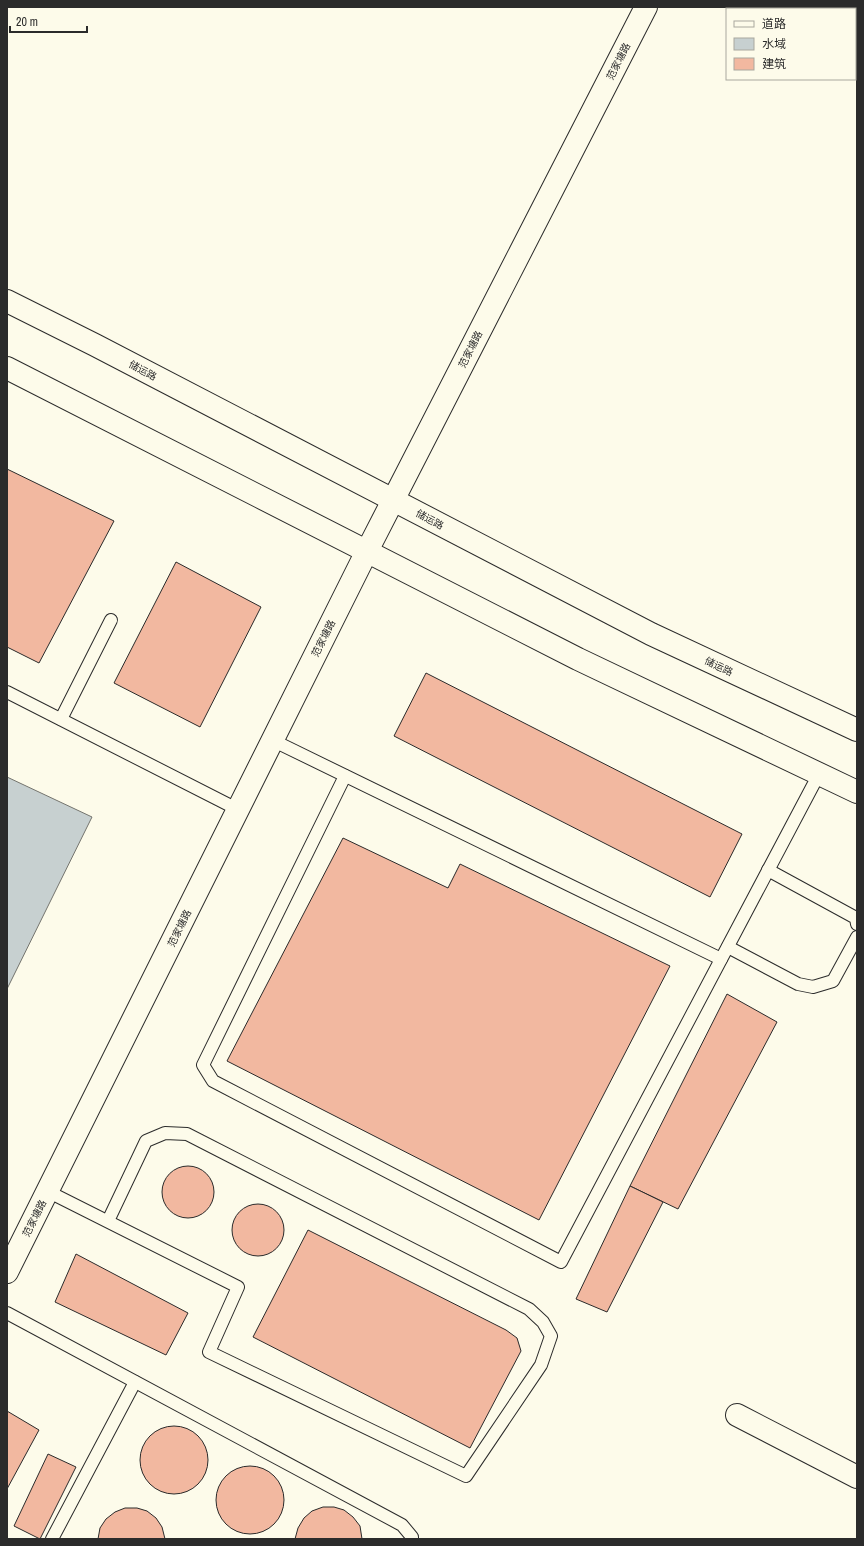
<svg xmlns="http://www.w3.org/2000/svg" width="864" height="1546" font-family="'Archivo Narrow','Noto Sans SC',sans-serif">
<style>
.water{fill:#c7d0d0;stroke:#74746e}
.building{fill:#f2b8a0;stroke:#2b2b2b}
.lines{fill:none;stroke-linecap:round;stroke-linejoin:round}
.service-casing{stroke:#2b2b2b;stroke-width:14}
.minor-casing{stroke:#2b2b2b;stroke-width:24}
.secondary-casing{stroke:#2b2b2b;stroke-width:24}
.service{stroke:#fdfbea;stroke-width:12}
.minor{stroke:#fdfbea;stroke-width:22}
.secondary{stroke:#fdfbea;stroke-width:22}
.labels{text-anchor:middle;stroke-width:3;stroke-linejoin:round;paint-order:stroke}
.street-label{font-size:10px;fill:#2b2b2b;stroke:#fdfbea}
</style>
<rect width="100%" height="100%" fill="#fdfbea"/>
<path class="water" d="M7 777 92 817 7 989Z"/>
<g class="building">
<path d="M7 469 114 521 39 663 7 647Z"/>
<path d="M176 562 261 607 200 727 114 683Z"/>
<path d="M426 673 742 834 710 897 394 736Z"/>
<path d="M343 838 448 888 460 864 670 966 539 1220 227 1061Z"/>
<path d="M727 994 777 1022 678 1209 630 1186Z"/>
<circle cx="188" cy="1192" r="26"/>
<path d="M630 1186 663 1202 607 1312 576 1299Z"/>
<circle cx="258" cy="1230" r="26"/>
<path d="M308 1230 506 1330 517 1338 521 1351 470 1448 253 1337Z"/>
<path d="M76 1254 188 1313 166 1355 55 1302Z"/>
<path d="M7 1411 39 1430 7 1489Z"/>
<circle cx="174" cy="1460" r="34"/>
<path d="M48 1454 76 1467 40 1539 14 1526Z"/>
<circle cx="250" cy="1500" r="34"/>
<path d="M323 1507H334L344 1510 353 1517 360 1526 362 1539H295L298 1528 304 1518 312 1511Z"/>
<path d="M125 1508H137L147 1511 156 1518 162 1527 165 1539H98L100 1528 106 1519 115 1512Z"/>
</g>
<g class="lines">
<defs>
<g id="service">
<path d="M7 692 237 809"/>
<path d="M61 719 111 620"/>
<path d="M272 740 721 959"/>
<path d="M345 776 203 1065 213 1081 561 1262 819 774"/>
<path d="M768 870 856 918 857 924"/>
<path d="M728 947 798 984 813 987 833 981 857 937"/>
<path d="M47 1191 238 1287 209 1352 466 1476 541 1365 551 1336 543 1322 529 1309 187 1134 165 1133 146 1141 108 1221"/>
<path d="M7 1313 402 1525 412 1537V1539"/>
<path d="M52 1539 135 1382"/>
</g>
<g id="minor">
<path d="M802 7 806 9"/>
<path d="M855 36 857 37"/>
<path d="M7 1272 367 551 646 7"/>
<path d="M737 1415 857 1477"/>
</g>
<g id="secondary">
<path d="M7 301 95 345 651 634 857 730"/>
<path d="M7 368 578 659 857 792"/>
</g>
</defs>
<use href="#service" class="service-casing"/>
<use href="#minor" class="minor-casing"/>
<use href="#secondary" class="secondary-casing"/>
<use href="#service" class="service"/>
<use href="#minor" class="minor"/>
<use href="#secondary" class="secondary"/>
</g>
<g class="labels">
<g class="street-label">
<text transform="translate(618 61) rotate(-63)" y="4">范家塘路</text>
<text transform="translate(470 349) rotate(-63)" y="4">范家塘路</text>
<text transform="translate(143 370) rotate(28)" y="4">储运路</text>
<text transform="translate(430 519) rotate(28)" y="4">储运路</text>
<text transform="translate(323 638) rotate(-63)" y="4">范家塘路</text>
<text transform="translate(719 666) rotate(25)" y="4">储运路</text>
<text transform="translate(179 928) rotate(-64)" y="4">范家塘路</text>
<text transform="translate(34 1218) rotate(-63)" y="4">范家塘路</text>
</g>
</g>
<rect width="864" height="1546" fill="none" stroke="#2b2b2b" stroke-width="16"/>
<rect x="726" y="8" width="130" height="72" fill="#fdfbea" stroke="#a9a89e"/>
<rect x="734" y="21" width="20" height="6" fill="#fdfbea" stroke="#a9a89e"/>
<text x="762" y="28" font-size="12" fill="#2b2b2b">道路</text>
<rect x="734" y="38" width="20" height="12" fill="#c7d0d0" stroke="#a9a89e"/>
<text x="762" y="48" font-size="12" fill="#2b2b2b">水域</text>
<rect x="734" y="58" width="20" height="12" fill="#f2b8a0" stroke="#a9a89e"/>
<text x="762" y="68" font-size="12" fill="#2b2b2b">建筑</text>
<path d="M10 26v6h77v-6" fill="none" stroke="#2b2b2b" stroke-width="2"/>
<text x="16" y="26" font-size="12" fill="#2b2b2b" stroke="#fdfbea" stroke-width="3" paint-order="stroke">20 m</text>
</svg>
